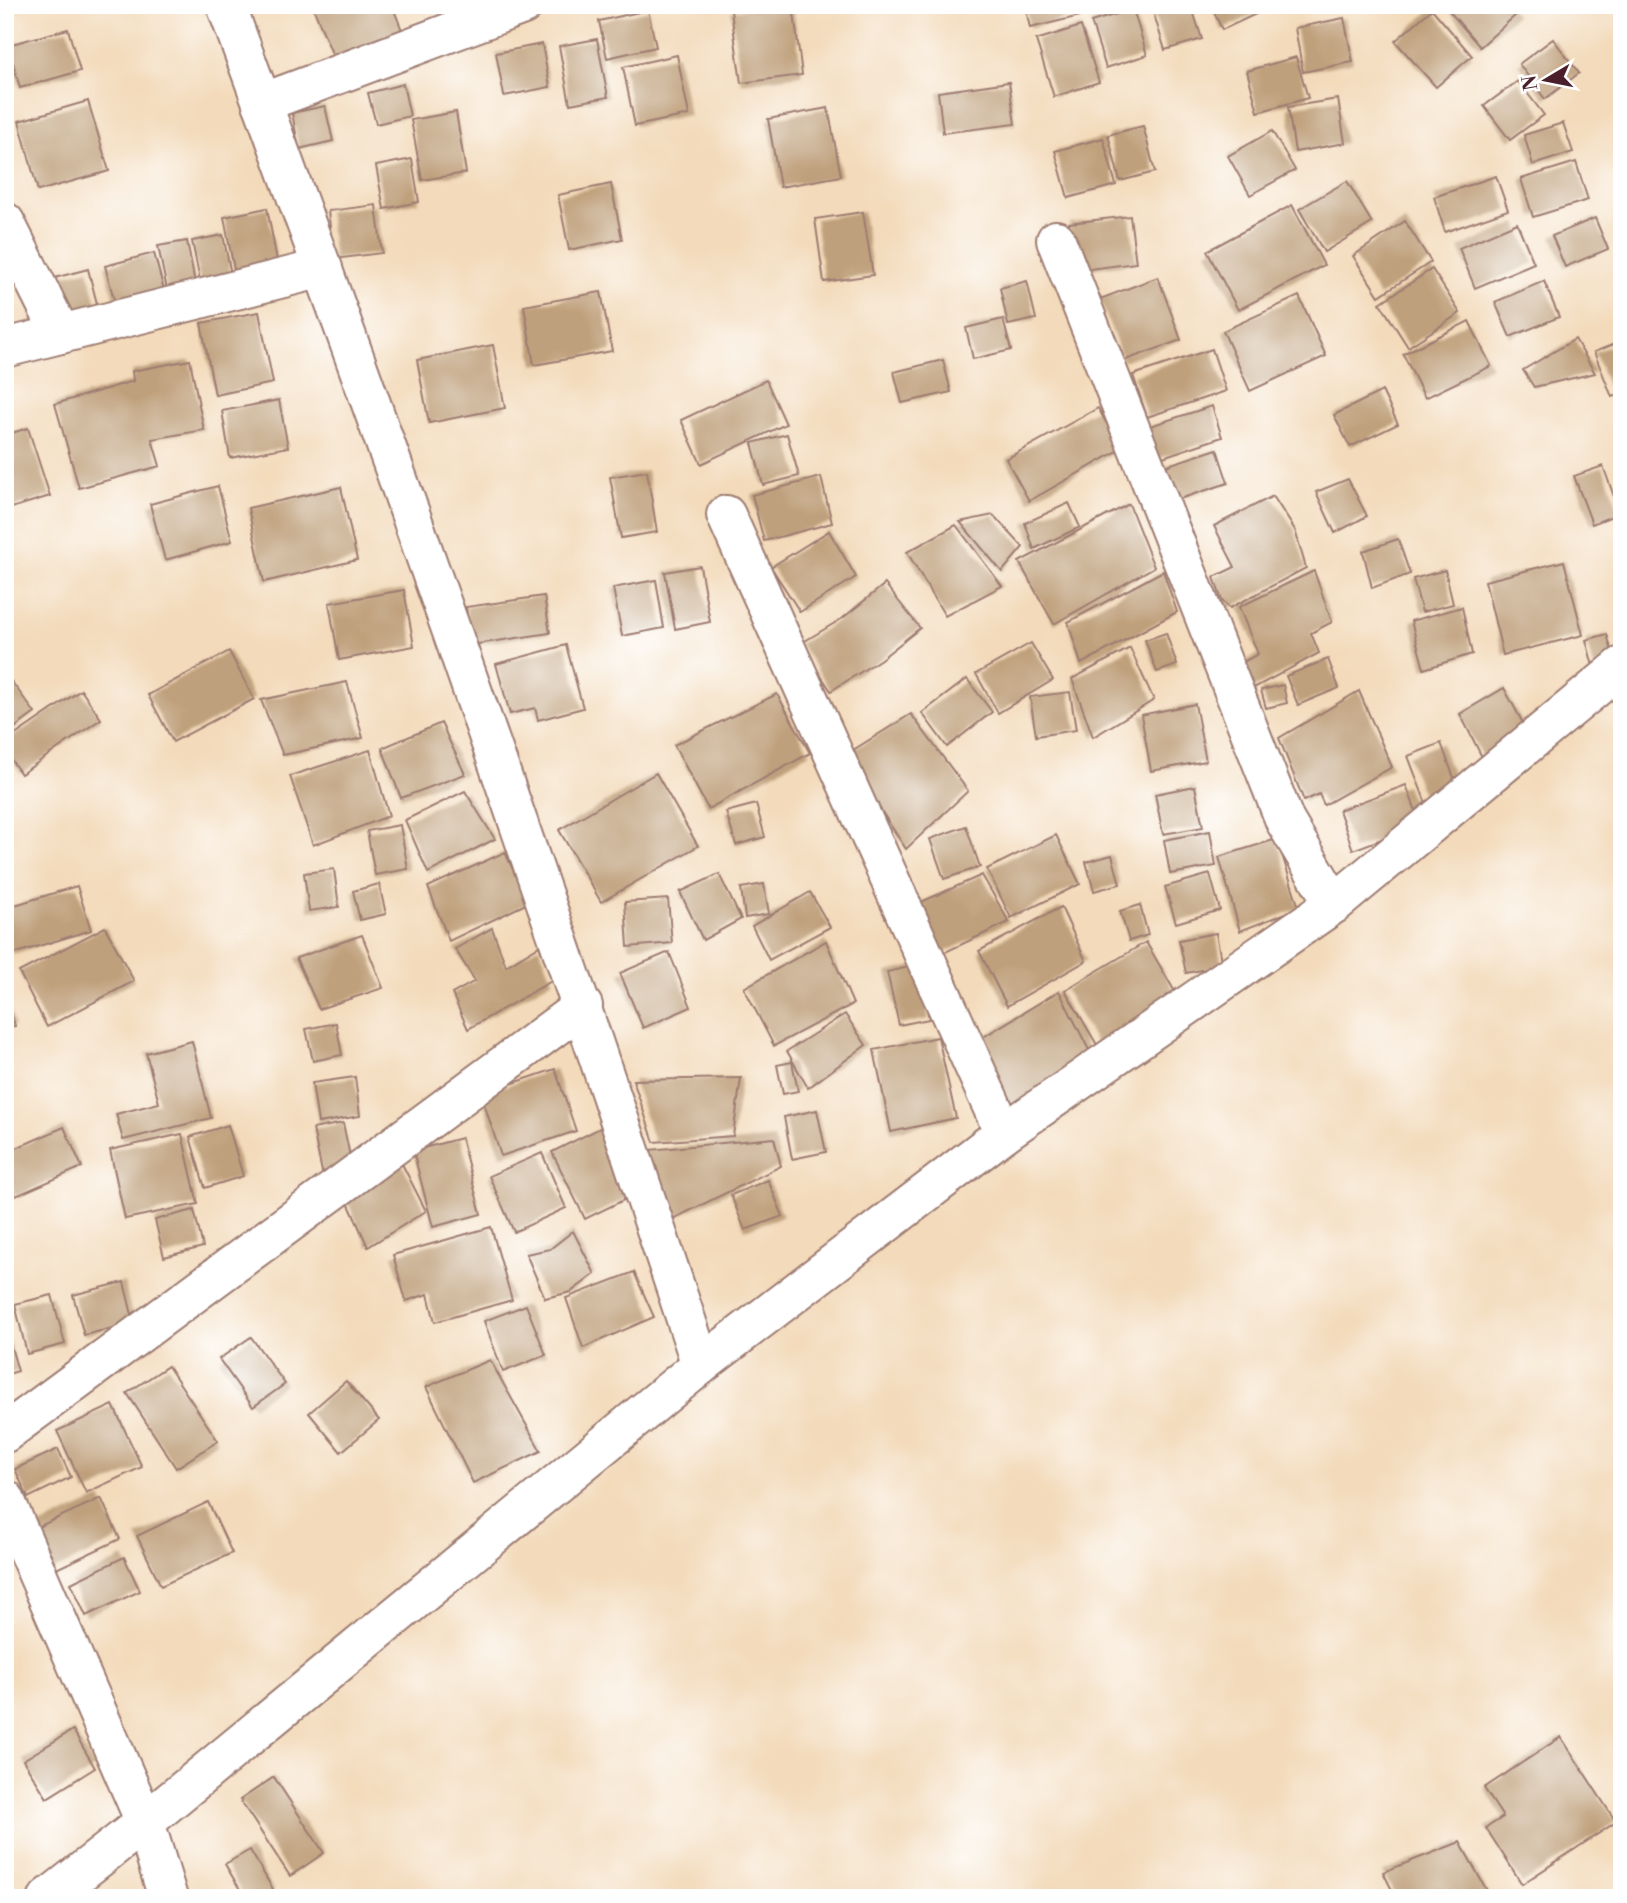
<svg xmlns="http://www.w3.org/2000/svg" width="1627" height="1903" font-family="'Libre Bodoni',serif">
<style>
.building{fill:#bfa07b}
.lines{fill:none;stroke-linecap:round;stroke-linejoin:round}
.minor-casing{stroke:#9e7c72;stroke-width:42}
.minor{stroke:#fff;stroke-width:38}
</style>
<rect width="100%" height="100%" fill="#fff"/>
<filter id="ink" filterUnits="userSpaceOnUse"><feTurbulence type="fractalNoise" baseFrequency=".0143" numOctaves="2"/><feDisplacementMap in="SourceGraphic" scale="14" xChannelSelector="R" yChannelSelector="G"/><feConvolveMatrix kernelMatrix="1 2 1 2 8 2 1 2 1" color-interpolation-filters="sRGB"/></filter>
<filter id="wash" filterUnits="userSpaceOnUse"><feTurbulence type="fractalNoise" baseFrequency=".00686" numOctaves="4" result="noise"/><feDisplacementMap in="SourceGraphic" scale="28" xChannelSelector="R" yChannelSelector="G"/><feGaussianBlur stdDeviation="1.57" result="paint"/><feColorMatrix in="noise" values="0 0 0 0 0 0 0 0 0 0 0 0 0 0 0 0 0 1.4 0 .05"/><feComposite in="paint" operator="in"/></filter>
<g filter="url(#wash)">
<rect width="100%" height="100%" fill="#f3daba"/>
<g id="blocks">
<g class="building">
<path d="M312 5H392L403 33 335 61Z"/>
<path d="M768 5H793L802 75 741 83 731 11Z"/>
<path d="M1025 5H1078L1080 16 1030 28Z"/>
<path d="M1151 5H1191L1202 39 1165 50Z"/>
<path d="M1211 5H1275L1222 30Z"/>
<path d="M1444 5H1508L1516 15 1480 47Z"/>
<path d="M1133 9 1147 55 1106 68 1091 22Z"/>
<path d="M1432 9 1472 56 1436 87 1395 41Z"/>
<path d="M648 10 656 47 607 58 599 21Z"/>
<path d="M1344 18 1353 62 1303 72 1295 28Z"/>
<path d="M1081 26 1099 82 1054 97 1036 40Z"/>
<path d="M68 29 80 71 20 88 8 45Z"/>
<path d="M597 39 608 97 570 104 559 46Z"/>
<path d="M1553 39 1579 73 1545 99 1519 64Z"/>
<path d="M542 44 550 87 504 96 496 53Z"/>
<path d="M677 55 689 115 635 126 623 67Z"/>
<path d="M1296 57 1308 98 1258 112 1247 71Z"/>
<path d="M1518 81 1544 115 1510 140 1484 106Z"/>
<path d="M1009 82 1015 124 943 133 938 92Z"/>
<path d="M403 84 410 116 376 124 368 93Z"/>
<path d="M1338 99 1345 143 1295 152 1288 107Z"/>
<path d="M88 101 109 171 38 191 19 121Z"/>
<path d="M325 106 333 141 299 149 292 113Z"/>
<path d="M828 108 841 176 780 187 768 119Z"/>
<path d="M456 112 466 173 422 180 411 120Z"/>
<path d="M1563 123 1573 152 1533 165 1524 135Z"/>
<path d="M1143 126 1155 172 1120 181 1108 135Z"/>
<path d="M1272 131 1295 170 1250 195 1228 156Z"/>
<path d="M1103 138 1116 185 1068 198 1055 151Z"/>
<path d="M412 159 419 202 384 209 376 166Z"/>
<path d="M1576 162 1588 200 1533 217 1521 179Z"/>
<path d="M1496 176 1508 210 1445 232 1434 197Z"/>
<path d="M1347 181 1372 223 1324 252 1299 209Z"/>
<path d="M611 184 622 239 569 250 558 195Z"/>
<path d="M376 205 382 253 334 259 328 211Z"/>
<path d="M1292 205 1324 265 1238 310 1207 251Z"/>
<path d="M267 208 279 271 236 280 224 217Z"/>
<path d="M863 212 873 275 824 282 815 219Z"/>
<path d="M1130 216 1136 263 1075 271 1069 223Z"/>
<path d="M1595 218 1608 249 1565 267 1552 236Z"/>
<path d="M1405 221 1431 262 1379 296 1353 256Z"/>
<path d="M1517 223 1534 263 1475 288 1459 248Z"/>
<path d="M223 235 235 294 204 300 192 241Z"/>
<path d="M187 241 198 299 170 304 158 246Z"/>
<path d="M154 253 168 305 119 318 105 266Z"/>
<path d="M88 269 102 323 61 334 47 280Z"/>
<path d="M1432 269 1460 313 1408 347 1380 303Z"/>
<path d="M1158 277 1181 340 1123 361 1100 299Z"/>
<path d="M1027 281 1036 319 1008 325 1000 288Z"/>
<path d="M1544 281 1559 317 1510 337 1495 302Z"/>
<path d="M601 292 612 351 534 365 524 306Z"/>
<path d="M1299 296 1326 356 1250 391 1223 331Z"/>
<path d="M259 312 273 383 215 395 201 323Z"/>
<path d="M1003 319 1011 350 973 359 966 328Z"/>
<path d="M1469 321 1491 366 1425 398 1403 354Z"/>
<path d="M1575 339 1595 373 1534 387 1523 370Z"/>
<path d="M1622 341V393L1612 397 1594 352Z"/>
<path d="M493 345 505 408 429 423 417 360Z"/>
<path d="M1212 349 1226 391 1147 417 1133 375Z"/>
<path d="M190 360 204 430 152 439 160 466 79 488 55 404 133 381 132 371Z"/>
<path d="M943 360 951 392 902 403 894 372Z"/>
<path d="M766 380 786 424 701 464 681 420Z"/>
<path d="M1382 391 1398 424 1350 447 1334 415Z"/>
<path d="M279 400 288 447 230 458 222 411Z"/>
<path d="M1212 406 1222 437 1157 459 1147 427Z"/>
<path d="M1098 408 1121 449 1029 501 1006 459Z"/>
<path d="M28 428 50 496 5 510V435Z"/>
<path d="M787 434 799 476 763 485 752 443Z"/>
<path d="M1217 449 1228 483 1167 503 1156 469Z"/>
<path d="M1603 466 1620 513 1592 524 1574 476Z"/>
<path d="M647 471 657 532 621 538 610 477Z"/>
<path d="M821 477 832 523 764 541 752 495Z"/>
<path d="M1348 479 1367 516 1335 533 1316 492Z"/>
<path d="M218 486 232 541 165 560 150 504Z"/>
<path d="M341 487 357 560 264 582 248 508Z"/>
<path d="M1273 496 1295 530 1306 568 1230 608 1222 601 1214 577 1235 567 1214 526Z"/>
<path d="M1069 503 1080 527 1034 549 1025 523Z"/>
<path d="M1129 504 1154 567 1054 624 1019 562Z"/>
<path d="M993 515 1023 547 1002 572 960 522Z"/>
<path d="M956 525 1002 586 945 616 907 552Z"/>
<path d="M829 531 856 577 800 612 771 567Z"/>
<path d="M1398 539 1410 574 1372 588 1363 551Z"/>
<path d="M1564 561 1583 635 1503 655 1485 581Z"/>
<path d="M700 566 710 622 675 629 665 572Z"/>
<path d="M1445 570 1453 604 1422 612 1413 579Z"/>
<path d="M1163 571 1177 612 1081 664 1068 622Z"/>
<path d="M1314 571 1332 622 1311 633 1319 653 1250 690 1241 663 1258 654 1239 607Z"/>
<path d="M656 580 664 628 622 636 613 588Z"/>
<path d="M885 584 920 628 881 659 831 691 800 644 843 618Z"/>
<path d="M404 590 414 646 339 660 329 603Z"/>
<path d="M544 596 550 633 471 645 466 607Z"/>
<path d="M1462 607 1472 654 1424 669 1411 621Z"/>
<path d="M1166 633 1177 665 1157 672 1145 640Z"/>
<path d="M1607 634 1614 659 1593 666 1586 640Z"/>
<path d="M1031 643 1053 680 998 713 976 674Z"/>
<path d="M566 645 583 708 538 720 535 708 510 714 496 664Z"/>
<path d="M1130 648 1154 700 1093 737 1072 679Z"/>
<path d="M229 651 254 699 173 742 148 695Z"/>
<path d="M1328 659 1339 688 1298 705 1286 676Z"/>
<path d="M5 673 35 713 5 735Z"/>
<path d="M967 679 992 712 947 747 922 713Z"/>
<path d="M347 682 363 738 283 755 261 700Z"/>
<path d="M1283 685 1287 703 1266 708 1261 690Z"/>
<path d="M1504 688 1530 736 1484 761 1460 714Z"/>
<path d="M81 690 101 719 21 774 5 751V742Z"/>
<path d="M1359 691 1392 767 1324 805 1319 794 1304 801 1279 738Z"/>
<path d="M1070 692 1076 730 1036 736 1030 697Z"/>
<path d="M777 694 810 753 708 809 674 745Z"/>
<path d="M1195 704 1206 761 1151 771 1141 715Z"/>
<path d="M911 714 968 791 906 849 845 755Z"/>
<path d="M441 723 465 774 401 798 382 748Z"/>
<path d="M1441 743 1460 794 1427 806 1408 756Z"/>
<path d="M370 750 389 816 313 845 290 776Z"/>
<path d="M656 773 698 846 601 902 559 830Z"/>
<path d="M1406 785 1421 824 1353 850 1339 810Z"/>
<path d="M1195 786 1203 827 1163 834 1155 794Z"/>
<path d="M465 791 495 839 428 873 405 820Z"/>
<path d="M756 804 765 837 736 845 726 812Z"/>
<path d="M400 825 408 869 375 875 367 831Z"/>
<path d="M966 826 980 867 944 879 930 839Z"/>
<path d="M1210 831 1216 866 1170 874 1164 840Z"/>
<path d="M1056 835 1080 884 1011 918 987 869Z"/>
<path d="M1277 839 1299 908 1240 931 1219 857Z"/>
<path d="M505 852 528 903 449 941 428 887Z"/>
<path d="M1112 855 1120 884 1094 891 1086 862Z"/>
<path d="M334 869 339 907 309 911 304 873Z"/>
<path d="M719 874 741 919 703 940 680 892Z"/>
<path d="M1210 874 1220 910 1176 923 1165 887Z"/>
<path d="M982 875 1009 922 937 956 912 906Z"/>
<path d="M379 884 386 914 360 920 353 891Z"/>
<path d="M764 884 769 914 745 918 741 888Z"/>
<path d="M77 886 91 930 13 954 5 928V908Z"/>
<path d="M810 892 830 927 769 960 752 926Z"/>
<path d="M668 899 672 943 628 947 625 902Z"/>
<path d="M1140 905 1148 935 1129 941 1120 911Z"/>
<path d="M1061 907 1086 961 1007 1006 979 951Z"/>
<path d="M105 927 134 981 47 1027 19 972Z"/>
<path d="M492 928 506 966 539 946 553 980 468 1029 452 994 475 981 455 949Z"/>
<path d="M1216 933 1222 966 1186 973 1179 940Z"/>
<path d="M362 935 383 988 319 1009 296 958Z"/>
<path d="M826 941 853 1004 774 1046 744 988Z"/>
<path d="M1146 942 1185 1009 1104 1057 1065 990Z"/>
<path d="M669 952 691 1007 643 1028 620 973Z"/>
<path d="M918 965 929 1019 899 1025 887 972Z"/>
<path d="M1059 991 1094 1060 1008 1117 975 1042Z"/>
<path d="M5 992 15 1026 5 1028Z"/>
<path d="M845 1014 866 1045 808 1088 787 1051Z"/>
<path d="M336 1023 342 1055 313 1061 306 1029Z"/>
<path d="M938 1037 956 1118 891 1132 874 1050Z"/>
<path d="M192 1041 211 1118 123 1140 116 1114 159 1103 146 1053Z"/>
<path d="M792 1062 798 1091 783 1094 777 1065Z"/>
<path d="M555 1069 576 1131 501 1156 481 1094Z"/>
<path d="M355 1077 360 1116 318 1123 312 1083Z"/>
<path d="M741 1078 733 1136 654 1142 633 1080Z"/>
<path d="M817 1110 826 1152 792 1159 784 1117Z"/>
<path d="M343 1123 352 1166 322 1172 313 1129Z"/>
<path d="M228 1125 243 1176 205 1188 190 1137Z"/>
<path d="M604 1126 636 1194 585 1219 552 1152Z"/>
<path d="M64 1127 82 1167 16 1196 5 1172V1153Z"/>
<path d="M182 1134 198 1204 125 1219 110 1150Z"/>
<path d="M461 1138 481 1214 433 1227 413 1151Z"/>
<path d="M774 1138 781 1166 671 1220 639 1151Z"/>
<path d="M542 1153 566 1208 514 1232 489 1176Z"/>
<path d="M400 1160 426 1211 368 1247 345 1196Z"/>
<path d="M768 1180 783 1216 745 1230 731 1195Z"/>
<path d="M194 1210 203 1247 164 1257 155 1220Z"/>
<path d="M491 1227 512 1300 435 1322 428 1294 406 1301 393 1255Z"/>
<path d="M573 1231 595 1274 571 1292 545 1298 526 1254 550 1249Z"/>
<path d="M634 1272 654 1317 583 1348 566 1298Z"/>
<path d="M124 1282 134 1323 84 1335 73 1295Z"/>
<path d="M52 1295 65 1344 27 1354 15 1304Z"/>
<path d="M526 1305 546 1355 503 1372 484 1321Z"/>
<path d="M5 1326 18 1371 5 1375Z"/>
<path d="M251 1337 285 1384 253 1407 219 1359Z"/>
<path d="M490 1360 541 1451 473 1483 426 1387Z"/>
<path d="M168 1366 218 1441 176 1468 127 1393Z"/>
<path d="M346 1381 379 1420 341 1452 309 1413Z"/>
<path d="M113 1405 142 1467 86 1493 57 1431Z"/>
<path d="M58 1449 71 1477 28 1498 15 1469Z"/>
<path d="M101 1498 120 1539 50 1572 31 1530Z"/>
<path d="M208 1502 232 1553 161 1586 137 1536Z"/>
<path d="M124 1557 140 1591 86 1616 71 1583Z"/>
<path d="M73 1730 95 1768 47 1798 23 1760Z"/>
<path d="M1561 1737 1616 1822 1522 1884 1486 1828 1503 1817 1484 1788Z"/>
<path d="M274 1777 324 1853 290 1876 240 1800Z"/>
<path d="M1460 1842 1491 1898H1396L1383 1872Z"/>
<path d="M250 1850 274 1891 262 1898H245L225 1864Z"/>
</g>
</g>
</g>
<g filter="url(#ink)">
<use href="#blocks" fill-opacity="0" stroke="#9e7c72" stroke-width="2"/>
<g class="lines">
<defs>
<g id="minor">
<path d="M226 5C393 456 551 909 701 1365"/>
<path d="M262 103 523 5"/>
<path d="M5 222 61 334"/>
<path d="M1056 240 1285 821 1334 904"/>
<path d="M5 348 323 268"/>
<path d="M726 515 1004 1133"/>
<path d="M5 1433 583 1006"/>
<path d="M5 1499 145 1822 168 1898"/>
<path d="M48 1898 145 1822 701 1365 1004 1133 1334 904 1622 666"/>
</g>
</defs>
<use href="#minor" class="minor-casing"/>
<use href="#minor" class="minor"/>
</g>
</g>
<rect width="1627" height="1903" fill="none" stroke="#fff" stroke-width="28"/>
<g transform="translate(1546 80) rotate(260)" stroke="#ffffff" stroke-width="5" paint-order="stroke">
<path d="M0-5L12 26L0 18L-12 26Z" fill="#4a1f2b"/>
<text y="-10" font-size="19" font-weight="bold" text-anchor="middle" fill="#4a1f2b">N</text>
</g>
</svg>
